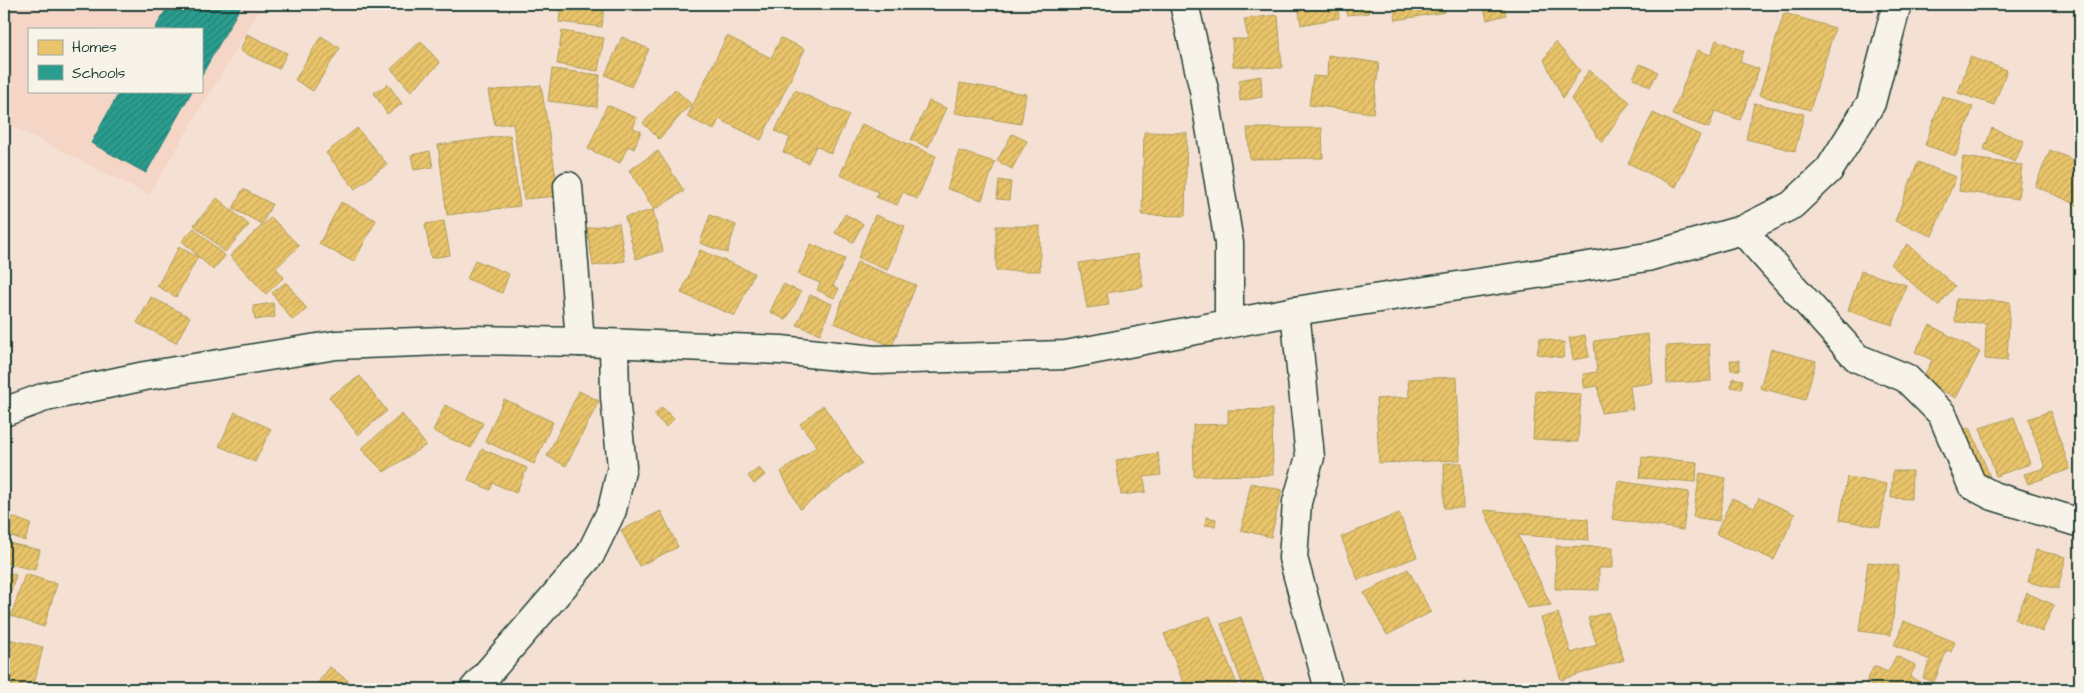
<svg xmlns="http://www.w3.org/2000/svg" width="2084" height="693" font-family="'Architects Daughter',sans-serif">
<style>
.built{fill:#f4d5c6;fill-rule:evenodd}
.homes{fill:url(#homes-hatch);stroke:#ac9c5a}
.schools{fill:url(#schools-hatch);stroke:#278074}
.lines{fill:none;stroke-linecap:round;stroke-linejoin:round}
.minor-casing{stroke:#1f3d34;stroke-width:31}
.minor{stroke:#f7f3e8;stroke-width:28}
</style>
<defs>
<pattern id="homes-hatch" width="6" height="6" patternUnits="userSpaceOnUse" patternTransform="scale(1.25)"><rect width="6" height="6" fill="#e9c46a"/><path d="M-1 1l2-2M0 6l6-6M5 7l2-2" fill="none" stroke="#c7a95c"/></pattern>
<pattern id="schools-hatch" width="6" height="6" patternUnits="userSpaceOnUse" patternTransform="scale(1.25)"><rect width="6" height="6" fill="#2a9d8f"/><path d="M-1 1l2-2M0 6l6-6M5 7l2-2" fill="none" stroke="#238176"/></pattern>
</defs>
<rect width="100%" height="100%" fill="#f5e1d4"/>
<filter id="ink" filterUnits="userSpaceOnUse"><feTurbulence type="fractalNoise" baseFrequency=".02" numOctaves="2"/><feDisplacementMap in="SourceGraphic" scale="10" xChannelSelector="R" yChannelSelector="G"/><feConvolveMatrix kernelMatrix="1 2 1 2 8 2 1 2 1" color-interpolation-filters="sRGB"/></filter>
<g filter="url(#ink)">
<path class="built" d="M4 4H263L149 195 4 122ZM29 29H201V91H29Z"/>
<g class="homes">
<path d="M561 4H604L602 27 559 22Z"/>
<path d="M1298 4H1337L1339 18 1301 25Z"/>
<path d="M1346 4H1368L1369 13 1347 15Z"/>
<path d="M1393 4H1444L1445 12 1396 20Z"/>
<path d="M1483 4H1503L1506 15 1487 20Z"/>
<path d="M1784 13 1835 28 1810 110 1759 95Z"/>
<path d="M1278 15 1282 68 1233 66 1232 39H1248L1244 19Z"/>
<path d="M562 31 604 38 598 71 557 64Z"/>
<path d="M247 34 287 53 279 69 240 51Z"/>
<path d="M321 36 340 48 313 91 295 80Z"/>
<path d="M727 36 771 58 781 38 805 49 761 140 719 119 714 130 687 117Z"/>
<path d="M622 37 649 49 631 87 605 75Z"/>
<path d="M1716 40 1744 51 1740 62 1759 69 1740 120 1715 111 1709 128 1672 115 1697 50 1711 55Z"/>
<path d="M421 41 440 63 411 91 391 69Z"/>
<path d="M1555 42 1580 70 1563 98 1544 60Z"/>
<path d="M1328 55 1379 63 1373 113 1309 105 1313 76 1327 77Z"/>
<path d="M1970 57 2007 70 1994 105 1958 93Z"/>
<path d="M1640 64 1658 72 1650 87 1633 78Z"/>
<path d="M552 69 600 75 597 107 548 101Z"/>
<path d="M1589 70 1630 102 1602 143 1571 99Z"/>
<path d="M1261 76 1262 97 1240 101 1239 80Z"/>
<path d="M960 83 1026 94 1021 124 955 113Z"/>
<path d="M388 84 402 104 387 114 374 93Z"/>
<path d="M541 85 559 196 524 199 513 123 495 125 488 91Z"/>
<path d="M675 89 691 104 659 139 643 123Z"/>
<path d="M795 90 849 115 831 154 816 146 808 163 783 152 790 138 775 131Z"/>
<path d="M1942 96 1973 107 1956 156 1925 145Z"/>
<path d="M929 101 946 108 928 147 911 140Z"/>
<path d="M1754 103 1804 114 1795 151 1746 139Z"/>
<path d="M607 105 637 118 633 128 641 131 634 149 628 146 620 163 588 149Z"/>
<path d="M1653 113 1700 135 1676 187 1628 163Z"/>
<path d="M862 124 936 156 917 199 903 192 897 205 876 197 878 192 840 175Z"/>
<path d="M357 128 387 164 355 189 326 153Z"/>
<path d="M1247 128H1322L1323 158 1250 159Z"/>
<path d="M1992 128 2024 141 2015 162 1984 149Z"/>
<path d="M1144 132 1187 133 1185 216 1142 215Z"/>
<path d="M1012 134 1027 141 1012 169 997 161Z"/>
<path d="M510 135 520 206 447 215 438 145Z"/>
<path d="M2050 150 2076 161 2080 152V206L2035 186Z"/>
<path d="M430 151 433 167 414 170 411 155Z"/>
<path d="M658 151 684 191 654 210 629 170Z"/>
<path d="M959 151 995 162 982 200 947 189Z"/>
<path d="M1963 157 2022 165 2018 199 1959 191Z"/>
<path d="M1918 162 1956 177 1932 236 1895 221Z"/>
<path d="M999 180 1011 182 1009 200 997 199Z"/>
<path d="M243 189 272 204 262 224 233 209Z"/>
<path d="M217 198 249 225 225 252 194 225Z"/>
<path d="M341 202 376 220 354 262 319 244Z"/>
<path d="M653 210 663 251 636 259 625 217Z"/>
<path d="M845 214 863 224 853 242 835 233Z"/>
<path d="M710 215 736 225 727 253 700 243Z"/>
<path d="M875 215 905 226 887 270 858 258Z"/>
<path d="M271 217 299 246 276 268 284 277 266 294 230 256Z"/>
<path d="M444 221 450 255 431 258 425 224Z"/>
<path d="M619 223 625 261 593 266 587 228Z"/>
<rect x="996" y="226" width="44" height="45"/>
<path d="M194 228 225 256 213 270 182 241Z"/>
<path d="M811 244 845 259 833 286 839 289 834 298 817 290 820 283 798 274Z"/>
<path d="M1908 244 1955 286 1938 306 1890 264Z"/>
<path d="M179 247 198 257 176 297 157 286Z"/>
<path d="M700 250 754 273 735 316 681 293Z"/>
<path d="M1138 254 1143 287 1107 293 1109 305 1087 308 1079 263Z"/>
<path d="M475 260 509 274 502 293 467 279Z"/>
<path d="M857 262 916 285 892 346 834 323Z"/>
<path d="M1861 271 1906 285 1893 325 1848 311Z"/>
<path d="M286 282 307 309 292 320 272 293Z"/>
<path d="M783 284 801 292 786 320 770 312Z"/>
<path d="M810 295 832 304 820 334 797 325Z"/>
<path d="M151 297 190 317 176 343 137 323Z"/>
<path d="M1956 299 2010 302 2007 361 1985 359 1986 323 1955 322Z"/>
<path d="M273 303 275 317 255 320 253 306Z"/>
<path d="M1930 325 1980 352 1956 398 1922 380 1932 360 1915 352Z"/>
<path d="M1648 334 1653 383 1630 386 1633 409 1601 413 1598 386 1584 388 1583 374 1597 372 1594 341Z"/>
<path d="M1585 335 1589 357 1573 360 1569 338Z"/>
<path d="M1540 338 1565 343 1563 358 1537 354Z"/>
<path d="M1709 344 1711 381 1667 383 1666 346Z"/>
<path d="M1771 349 1816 361 1805 400 1760 388Z"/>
<path d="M1730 360H1739L1740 370H1731Z"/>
<path d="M360 376 387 411 358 435 329 397Z"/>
<path d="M1457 377 1460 460 1379 463 1376 399 1409 397 1408 379Z"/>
<path d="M1733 378 1743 380 1741 389 1731 387Z"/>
<path d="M579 391 599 401 566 466 547 456Z"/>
<path d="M1536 391 1581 394 1578 442 1533 439Z"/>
<path d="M504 399 553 422 534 464 485 441Z"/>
<path d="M445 405 483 423 471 448 433 431Z"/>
<path d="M823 405 862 463 800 509 781 472 817 446 800 424Z"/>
<path d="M662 407 674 419 666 427 654 415Z"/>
<path d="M1272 409 1273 475 1194 476 1193 425 1228 424V410Z"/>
<path d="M2050 411 2070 469 2028 484 2024 474 2045 468 2028 419Z"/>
<path d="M235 412 271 429 255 462 219 446Z"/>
<path d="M402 414 426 445 384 472 361 449Z"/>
<path d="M2014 417 2030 464 1996 476 1980 428Z"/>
<path d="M1970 427 1990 477 1977 483 1957 433Z"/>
<path d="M482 449 527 468 516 493 493 483 490 490 468 480Z"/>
<path d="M1158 453 1161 475 1144 477 1146 492 1121 495 1116 460Z"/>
<path d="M1642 457 1697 462 1696 482 1640 478Z"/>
<path d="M1444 463H1462L1463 508H1444Z"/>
<path d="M759 468 765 475 754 484 748 476Z"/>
<path d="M1893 471H1912L1911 499 1891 498Z"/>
<path d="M1700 473 1726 478 1719 521 1693 517Z"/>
<path d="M1847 477 1887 484 1880 527 1840 520Z"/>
<path d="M1618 481 1689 492 1683 530 1612 519Z"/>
<path d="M1251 483 1282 490 1271 537 1241 530Z"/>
<path d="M1732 498 1754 508 1759 498 1795 514 1774 560 1716 534Z"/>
<path d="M1484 510 1588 519 1589 540 1518 535 1551 605 1527 608Z"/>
<path d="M661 511 678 547 639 566 621 530Z"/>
<path d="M1399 513 1417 557 1358 580 1341 537Z"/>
<path d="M10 516 31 524 25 541 4 533Z"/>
<path d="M1206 517 1216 519 1215 526 1205 525Z"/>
<path d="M4 542 40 550 35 570 4 563Z"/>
<path d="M1556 546 1613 547V568H1599V590L1555 589Z"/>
<path d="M2036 550 2066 557 2058 589 2028 582Z"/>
<path d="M1868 562 1899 566 1891 635 1859 631Z"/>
<path d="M1408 569 1431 612 1387 635 1364 593Z"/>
<path d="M4 572 16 575 6 609 4 608Z"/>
<path d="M25 574 57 584 44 627 11 616Z"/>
<path d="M2027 593 2054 605 2042 632 2015 619Z"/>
<path d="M1608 612 1624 660 1561 680 1541 618 1558 613 1571 653 1597 645 1588 618Z"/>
<path d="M1210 616 1239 689H1186L1164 634Z"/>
<path d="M1241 617 1264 682 1244 689 1221 624Z"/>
<path d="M1904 621 1955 642 1951 652 1947 650 1934 682 1923 678 1930 660 1894 645Z"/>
<path d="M8 639 43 647 33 689H4V653Z"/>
<path d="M1896 656 1916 665 1910 677 1924 684 1922 689H1879L1866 683 1874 666 1888 672Z"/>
<path d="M330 667 359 689H313Z"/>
</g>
<g class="schools">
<path d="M169 4H242L201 76V29H155Z"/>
<path d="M120 91H192L146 173 91 143Z"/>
</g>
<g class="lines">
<defs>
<g id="minor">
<path d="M1184 4 1204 90 1229 243V323"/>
<path d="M568 186 580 342"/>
<path d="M1742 230 1857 358 1906 378 1942 414 1972 485 1993 496 2080 523"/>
<path d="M1295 311 1310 457 1297 502 1293 558 1329 689"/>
<path d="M4 412 45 397 145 376 336 345 471 340 580 342 781 350 874 360 1066 355 1295 311 1647 257 1742 230 1792 205 1829 170 1871 103 1897 4"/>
<path d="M474 689 590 555 612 510 622 467 615 397 614 344"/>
</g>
</defs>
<use href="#minor" class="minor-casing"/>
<use href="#minor" class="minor"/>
</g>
</g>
<rect width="2084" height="693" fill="none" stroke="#f7f3e8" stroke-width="20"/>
<rect x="10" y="10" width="2064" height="673" fill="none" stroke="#1f3d34" stroke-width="2" filter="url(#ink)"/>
<rect x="28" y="28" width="175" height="65" fill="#f7f3e8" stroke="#a1aaa0"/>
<rect x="38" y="40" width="25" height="15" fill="#e9c46a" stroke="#a1aaa0"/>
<text x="72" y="52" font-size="15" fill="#1f3d34">Homes</text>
<rect x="38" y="65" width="25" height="15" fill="#2a9d8f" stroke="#a1aaa0"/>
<text x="72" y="78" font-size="15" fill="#1f3d34">Schools</text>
</svg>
